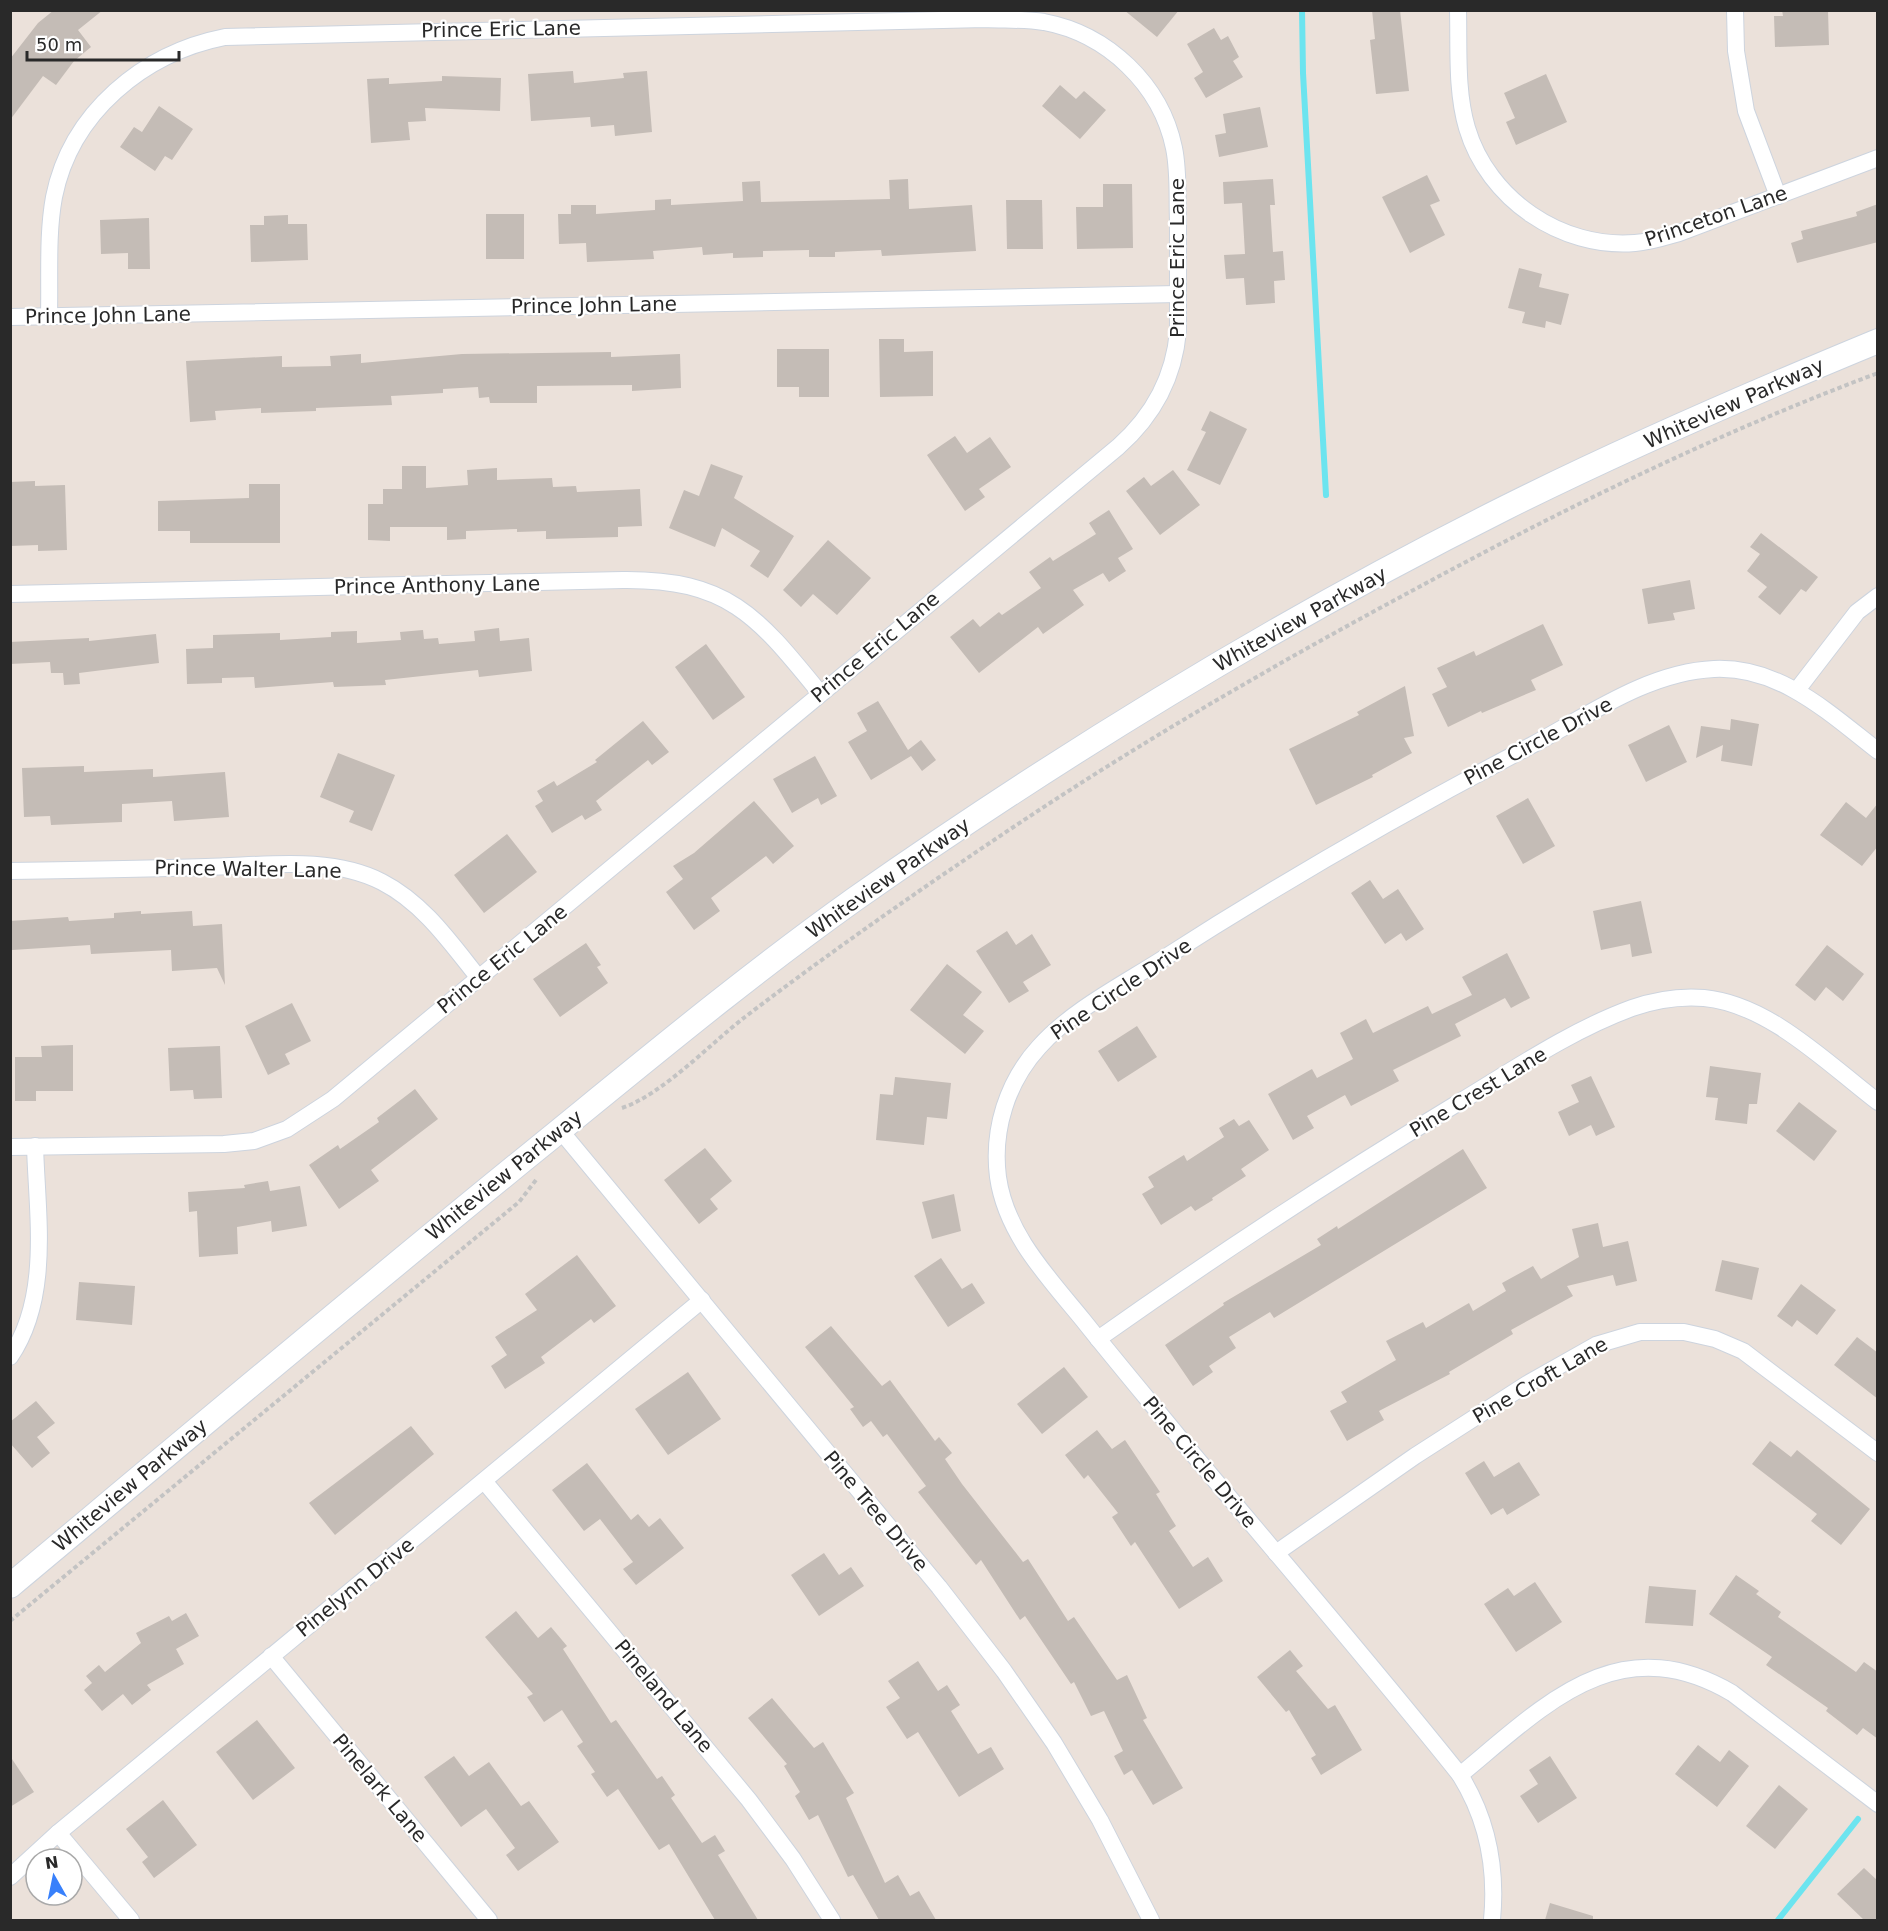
<svg xmlns="http://www.w3.org/2000/svg" width="1888" height="1931" font-family="'DejaVu Sans',sans-serif">
<style>
.lines{fill:none;stroke-linecap:round;stroke-linejoin:round}
.stream{stroke:#6ce4ef;stroke-width:6}
.building{fill:#c4bcb6}
.street-casing{stroke:#cdd4de;stroke-width:18}
.secondary-casing{stroke:#cdd4de;stroke-width:26}
.path{stroke:#c3c3c3;stroke-width:4;stroke-dasharray:4.5 3;stroke-linecap:butt}
.street{stroke:#fff;stroke-width:16}
.secondary{stroke:#fff;stroke-width:24}
.labels{text-anchor:middle;stroke-width:4.5;stroke-linejoin:round;paint-order:stroke}
.street-label{font-size:20px;fill:#292929;stroke:#fff}
</style>
<rect width="100%" height="100%" fill="#ebe1da"/>
<g class="lines">
<g class="stream">
<path d="M1302 10 1303 73 1326 495"/>
<path d="M1778 1920 1858 1819"/>
</g>
</g>
<g class="building">
<path d="M54 10H103L78 30 91 47 74 61 56 85 43 76 10 120V59L38 23Z"/>
<path d="M1124 10H1179L1157 37Z"/>
<path d="M1372 10H1400L1409 91 1376 94 1370 40 1375 39Z"/>
<path d="M1782 10H1828L1829 45 1775 47 1774 16H1783Z"/>
<path d="M1214 28 1221 40 1228 36 1239 57 1233 61 1243 77 1206 98 1194 78 1203 72 1187 44Z"/>
<path d="M573 71 574 83 624 78 623 73 647 71 652 132 615 136 614 125 591 127 590 117 531 121 528 74Z"/>
<path d="M1546 74 1567 122 1516 145 1506 122 1515 118 1504 93Z"/>
<path d="M442 76 501 78 500 111 425 108 426 121 408 122 410 140 371 143 367 79 389 78V84L442 81Z"/>
<path d="M1060 85 1076 99 1084 91 1106 110 1080 139 1042 106Z"/>
<path d="M159 106 193 129 172 160 165 156 155 171 120 147 134 127 142 132Z"/>
<path d="M1260 107 1268 147 1219 157 1215 135 1226 133 1223 114Z"/>
<path d="M1427 175 1440 201 1430 205 1445 235 1410 253 1382 197Z"/>
<path d="M908 179 909 209 972 205 976 251 882 256 881 250 835 252V257H809V250L763 251V257L733 258V253L703 255 702 247 653 251 654 259 587 262 586 243 559 244 558 214H571V205H596V214L655 210V200L671 199V205L743 201 742 182 760 181 761 202 890 199 889 180Z"/>
<path d="M1273 179 1275 205H1270L1273 252 1283 251 1285 280 1274 281 1275 303 1246 305 1244 278 1226 279 1224 255 1245 254 1242 203 1224 204 1223 182Z"/>
<path d="M1103 184H1132L1133 248 1077 249 1076 207H1103Z"/>
<path d="M1006 200H1042L1043 249H1007Z"/>
<path d="M1878 204V242L1797 263 1791 243 1803 239 1801 231 1857 216 1856 212Z"/>
<rect x="486" y="214" width="38" height="45"/>
<path d="M288 215V224H307L308 260 251 262 250 225H264V216Z"/>
<path d="M149 218 150 269H128V253L101 254 100 220Z"/>
<path d="M1519 268 1542 274 1539 287 1569 294 1561 325 1546 321 1545 328 1522 323 1525 312 1508 308Z"/>
<path d="M879 339H904V352L933 351V396L880 397Z"/>
<path d="M777 349H829V397H799V387H777Z"/>
<path d="M611 352V357L680 354 681 388 632 391V385L537 386V403H490L489 397 479 398 478 387 443 389V393L391 396 392 405 316 408V411L261 413V408L215 411 216 420 190 422 186 361 282 356V367L331 366 330 356 361 354V363L462 354Z"/>
<path d="M1210 411 1247 429 1220 485 1187 470 1206 432 1201 430Z"/>
<path d="M955 436 967 453 990 437 1011 467 979 489 985 497 965 511 927 455Z"/>
<path d="M711 464 743 476 734 498 794 536 768 578 750 566 760 551 722 528 715 547 669 528 684 490 699 496Z"/>
<path d="M402 466H426V488L468 485 467 470 497 468V480L552 478 553 487 576 486 577 492 640 489 642 526 618 527V537L546 539V531L517 532V529L466 531V539L447 540V527H390V541L368 540V504H383V489H402Z"/>
<path d="M1173 470 1200 505 1160 535 1126 491 1144 477 1151 486Z"/>
<path d="M35 481V486L65 485 67 550 38 551V545L10 546V482Z"/>
<path d="M249 484H280V543H190V531H158V501L249 498Z"/>
<path d="M1109 510 1133 549 1118 558 1126 571 1109 582 1103 573 1073 590 1084 605 1043 634 1038 627 979 673 950 637 973 619 980 627 999 612 1002 615 1041 588 1029 572 1050 557 1053 561 1096 534 1089 523Z"/>
<path d="M1761 533 1818 577 1806 592 1801 589 1780 615 1758 597 1767 587 1747 571 1760 554 1750 547Z"/>
<path d="M828 540 871 578 837 615 813 594 801 607 783 590Z"/>
<path d="M1690 580 1695 609 1673 613 1675 620 1648 624 1642 589Z"/>
<path d="M1543 624 1563 665 1531 680 1536 690 1482 713 1481 711 1448 727 1432 694 1447 687 1437 668 1474 651 1476 656Z"/>
<path d="M499 628 500 641 529 638 532 671 479 677 478 670 385 680 386 685 334 687 333 682 255 688 254 677 222 678V683L187 684 186 649 213 648V635L280 633V640L331 637V632L357 631V643L401 640 400 632 423 630 424 639 438 638 439 644 475 641 474 631Z"/>
<path d="M156 634 159 663 79 673 80 684 64 685 63 673H51L50 662 10 664V642L89 638V641Z"/>
<path d="M706 644 745 697 713 720 675 667Z"/>
<path d="M1405 686 1414 736 1404 738 1412 753 1372 775 1373 777 1316 805 1289 749 1359 715 1357 712Z"/>
<path d="M878 701 908 750 921 740 936 760 922 771 911 756 871 780 848 742 867 731 857 713Z"/>
<path d="M1731 719 1759 724 1752 766 1721 761 1723 745 1696 758 1701 726 1730 730Z"/>
<path d="M643 721 669 752 652 765 648 760 596 801 602 810 585 820 582 815 552 833 535 806 543 801 537 791 554 781 557 786 597 762 595 760Z"/>
<path d="M1669 725 1687 762 1646 782 1628 745Z"/>
<path d="M338 753 395 775 372 831 349 822 354 811 320 797Z"/>
<path d="M815 756 837 796 821 805 818 798 792 813 773 779Z"/>
<path d="M84 766V772L153 769V777L225 772 229 817 174 821 172 801 122 804V822L51 825 50 816 24 817 22 768Z"/>
<path d="M1528 798 1555 846 1523 864 1496 816Z"/>
<path d="M754 801 794 846 773 864 766 856 711 898 720 911 694 930 666 892 683 879 673 866 694 853Z"/>
<path d="M1846 802 1866 818 1878 803V846L1862 866 1820 835Z"/>
<path d="M507 834 537 872 484 913 454 875Z"/>
<path d="M1370 880 1383 899 1398 889 1424 929 1406 941 1401 933 1385 944 1351 893Z"/>
<path d="M1641 901 1652 953 1632 957 1630 944 1601 950 1593 911Z"/>
<path d="M141 911V914L192 911 193 926 222 924 225 985 217 968 172 971 171 950 91 954 90 945 12 950 10 921 68 917 69 921 114 918V913Z"/>
<path d="M1007 931 1016 945 1032 934 1051 965 1023 982 1029 991 1009 1003 976 951Z"/>
<path d="M586 943 601 965 597 967 608 983 560 1017 533 979Z"/>
<path d="M1827 945 1864 974 1843 1001 1826 987 1815 1001 1795 985Z"/>
<path d="M1507 953 1530 998 1511 1008 1505 998 1455 1024 1461 1036 1393 1070 1399 1081 1351 1106 1345 1095 1307 1116 1314 1128 1293 1140 1268 1094 1312 1069 1317 1078 1353 1059 1340 1033 1366 1019 1373 1033 1428 1006 1432 1014 1472 995 1462 977Z"/>
<path d="M947 964 982 992 963 1015 984 1031 965 1054 910 1010Z"/>
<path d="M292 1003 311 1041 285 1054 290 1064 268 1075 245 1026Z"/>
<path d="M1137 1026 1157 1057 1118 1082 1098 1051Z"/>
<path d="M73 1045V1091H36V1101H15V1057H42L41 1046Z"/>
<path d="M220 1046 222 1098 194 1099 193 1090 170 1091 168 1048Z"/>
<path d="M1710 1066 1761 1073 1757 1104H1749L1747 1124 1715 1120 1718 1098 1706 1097Z"/>
<path d="M1591 1076 1615 1127 1596 1136 1591 1125 1569 1136 1558 1112 1579 1102 1571 1085Z"/>
<path d="M895 1077 951 1083 947 1119 927 1117 924 1145 876 1140 880 1094 893 1095Z"/>
<path d="M415 1089 438 1119 371 1170 379 1181 339 1209 309 1165 338 1145 340 1149 379 1122 377 1118Z"/>
<path d="M1799 1102 1837 1131 1814 1161 1776 1131Z"/>
<path d="M1234 1119 1239 1126 1249 1120 1269 1150 1241 1169 1246 1176 1212 1198 1213 1200 1195 1211 1191 1206 1161 1225 1142 1194 1154 1187 1148 1177 1184 1155 1187 1161 1224 1137 1219 1128Z"/>
<path d="M705 1148 732 1181 710 1199 718 1209 699 1224 664 1180Z"/>
<path d="M1463 1149 1487 1188 1274 1318 1270 1312 1229 1337 1236 1348 1209 1366 1213 1372 1193 1386 1165 1345 1224 1305 1223 1303 1321 1245 1317 1239 1337 1226 1338 1229Z"/>
<path d="M268 1181 270 1191 300 1186 307 1226 272 1232 271 1221 237 1227 238 1254 199 1257 197 1211 189 1212 188 1192 245 1188 244 1185Z"/>
<path d="M954 1194 961 1231 932 1239 922 1202Z"/>
<path d="M1598 1223 1603 1247 1628 1241 1637 1281 1616 1286 1613 1275 1567 1286 1573 1296 1511 1330 1513 1334 1449 1372 1450 1374 1379 1411 1384 1420 1347 1441 1330 1411 1347 1402 1341 1392 1396 1360 1386 1341 1423 1322 1426 1328 1469 1303 1473 1311 1506 1291 1502 1283 1533 1266 1541 1279 1579 1257 1572 1229Z"/>
<path d="M577 1255 616 1306 594 1323 591 1319 541 1357 545 1363 505 1389 491 1366 507 1355 495 1337 537 1310 525 1294Z"/>
<path d="M941 1258 962 1289 972 1283 985 1303 948 1327 914 1276Z"/>
<path d="M1722 1260 1759 1268 1752 1300 1715 1291Z"/>
<path d="M79 1282 135 1286 132 1325 76 1320Z"/>
<path d="M1801 1284 1836 1310 1817 1335 1797 1320 1792 1327 1777 1316Z"/>
<path d="M831 1326 882 1386 890 1380 935 1441 939 1437 952 1453 945 1459 962 1484 1023 1562 1028 1559 1068 1621 1074 1617 1117 1680 1127 1675 1147 1718 1143 1720 1183 1788 1153 1805 1132 1770 1124 1775 1114 1756 1123 1751 1104 1711 1091 1716 1074 1682 1071 1684 1025 1616 1020 1620 981 1560 976 1565 918 1492 926 1486 887 1434 883 1437 871 1421 863 1427 850 1409 854 1407 805 1347Z"/>
<path d="M1857 1337 1878 1353V1399L1834 1365Z"/>
<path d="M1064 1367 1088 1397 1042 1434 1017 1404Z"/>
<path d="M688 1372 721 1419 668 1455 635 1409Z"/>
<path d="M36 1401 55 1423 37 1437 50 1453 32 1468 10 1443V1422Z"/>
<path d="M411 1426 434 1454 335 1535 309 1503Z"/>
<path d="M1097 1430 1112 1449 1125 1440 1160 1492 1156 1494 1176 1526 1169 1531 1193 1567 1208 1557 1223 1581 1179 1609 1135 1542 1131 1546 1112 1517 1118 1513 1088 1475 1084 1479 1065 1455Z"/>
<path d="M1770 1441 1791 1457 1797 1450 1870 1509 1841 1545 1811 1521 1817 1514 1752 1464Z"/>
<path d="M1484 1461 1494 1477 1519 1462 1540 1495 1507 1515 1503 1508 1491 1515 1465 1473Z"/>
<path d="M587 1463 631 1520 638 1514 649 1527 660 1518 684 1548 636 1585 623 1569 633 1562 600 1519 584 1531 552 1490Z"/>
<path d="M824 1553 839 1575 851 1567 864 1586 819 1616 791 1575Z"/>
<path d="M1736 1575 1759 1591 1756 1594 1781 1612 1778 1617 1856 1672 1864 1662 1878 1672V1739L1863 1728 1857 1735 1826 1711 1828 1708 1766 1665 1772 1657 1709 1614Z"/>
<path d="M1535 1582 1562 1622 1516 1652 1484 1604 1508 1588 1514 1596Z"/>
<path d="M1649 1586 1696 1590 1693 1626 1645 1623Z"/>
<path d="M516 1611 538 1638 551 1627 567 1646 563 1649 611 1723 616 1720 657 1779 662 1776 675 1795 671 1798 702 1843 715 1835 725 1851 718 1855 758 1920H715L669 1844 659 1850 618 1789 607 1797 591 1774 595 1772 577 1746 583 1742 562 1710 544 1722 527 1697 533 1694 485 1637Z"/>
<path d="M186 1613 199 1636 176 1649 184 1664 147 1685 151 1690 132 1705 123 1694 102 1711 84 1690 92 1683 86 1676 99 1665 105 1672 141 1643 136 1633 169 1616 172 1621Z"/>
<path d="M1290 1650 1303 1666 1296 1671 1328 1709 1335 1705 1362 1750 1321 1775 1311 1758 1316 1755 1289 1710 1286 1712 1257 1677Z"/>
<path d="M918 1661 938 1691 947 1685 960 1705 951 1711 978 1754 991 1747 1004 1769 959 1797 918 1732 907 1739 886 1707 900 1698 888 1681Z"/>
<path d="M772 1698 814 1748 823 1742 854 1793 846 1798 885 1883 898 1875 910 1896 919 1891 936 1920H879L853 1875 848 1877 818 1815 809 1820 795 1796 800 1792 784 1766 787 1764 748 1718Z"/>
<path d="M257 1720 295 1768 253 1800 216 1752Z"/>
<path d="M1698 1745 1720 1762 1729 1750 1749 1766 1717 1807 1675 1774Z"/>
<path d="M10 1756 34 1792 10 1807Z"/>
<path d="M454 1756 469 1776 489 1762 521 1806 529 1801 559 1842 518 1871 506 1855 515 1848 486 1809 461 1827 424 1777Z"/>
<path d="M1550 1756 1577 1798 1538 1823 1520 1796 1538 1784 1529 1770Z"/>
<path d="M1779 1785 1808 1809 1775 1849 1746 1826Z"/>
<path d="M163 1800 197 1845 154 1878 142 1862 148 1857 126 1829Z"/>
<path d="M1864 1868 1878 1881V1920H1864L1837 1894Z"/>
<path d="M1550 1903 1593 1916V1920H1545Z"/>
</g>
<g class="lines">
<defs>
<g id="street">
<path d="M1458 10C1459 49 1456 91 1467 128 1488 199 1561 249 1635 243 1650 242 1665 237 1679 233L1878 158"/>
<path d="M1735 10 1736 51 1746 111 1778 196"/>
<path d="M10 317 1178 294"/>
<path d="M10 594 623 580C729 579 758 617 820 693"/>
<path d="M1797 690 1857 612 1878 596"/>
<path d="M10 871C76 870 141 869 206 867 262 866 330 855 382 882 423 903 450 942 478 977"/>
<path d="M560 1130 939 1587 1004 1671 1054 1743 1100 1820 1151 1920"/>
<path d="M10 1147 224 1144 254 1141 287 1129 333 1099 1118 447C1153 416 1174 378 1178 331 1178 294 1178 258 1178 221 1177 197 1179 172 1174 148 1161 85 1108 34 1044 22 1025 19 1005 20 985 19L225 37C144 53 71 112 54 197 47 235 50 277 49 316"/>
<path d="M1098 1339C1214 1257 1331 1180 1453 1106 1510 1072 1569 1031 1632 1008 1655 1000 1680 996 1704 998 1769 1004 1828 1064 1878 1102"/>
<path d="M10 1357C51 1297 37 1215 35 1146"/>
<path d="M484 1481 749 1800 793 1859 832 1920"/>
<path d="M1276 1553 1415 1456 1527 1384 1596 1345 1640 1332H1684L1715 1339 1743 1351 1878 1453"/>
<path d="M271 1656 489 1920"/>
<path d="M1460 1775C1544 1706 1617 1626 1732 1693L1878 1804"/>
<path d="M58 1833 131 1920"/>
<path d="M10 1877 58 1833 702 1300"/>
<path d="M1492 1920C1497 1868 1488 1820 1460 1775 1368 1660 1272 1549 1178 1436 1146 1397 1114 1359 1083 1320 1048 1277 1006 1234 998 1177 992 1130 1007 1082 1039 1047 1071 1011 1120 986 1161 960 1282 882 1406 811 1534 744 1590 714 1649 672 1714 669 1780 666 1829 713 1878 751"/>
</g>
<path id="secondary" d="M10 1586C187 1438 364 1289 543 1144 645 1061 747 976 855 899 1062 754 1279 621 1505 508 1627 447 1752 393 1878 341"/>
</defs>
<use href="#street" class="street-casing"/>
<use href="#secondary" class="secondary-casing"/>
<g class="path">
<path d="M622 1108C663 1094 710 1044 745 1017 829 953 915 893 1003 834 1137 744 1277 663 1419 587 1567 507 1720 432 1878 373"/>
<path d="M10 1621 519 1202 536 1180"/>
</g>
<use href="#street" class="street"/>
<use href="#secondary" class="secondary"/>
</g>
<g class="labels">
<g class="street-label">
<text transform="translate(501 29) rotate(-1)" y="7">Prince Eric Lane</text>
<text transform="translate(1716 216) rotate(-19)" y="7">Princeton Lane</text>
<text transform="translate(1177 258) rotate(-90)" y="7">Prince Eric Lane</text>
<text transform="translate(594 305) rotate(-1)" y="7">Prince John Lane</text>
<text transform="translate(108 315) rotate(-1)" y="7">Prince John Lane</text>
<text transform="translate(1734 403) rotate(-24)" y="7">Whiteview Parkway</text>
<text transform="translate(437 585) rotate(-1)" y="7">Prince Anthony Lane</text>
<text transform="translate(1300 619) rotate(-29)" y="7">Whiteview Parkway</text>
<text transform="translate(875 647) rotate(-40)" y="7">Prince Eric Lane</text>
<text transform="translate(1538 741) rotate(-28)" y="7">Pine Circle Drive</text>
<text transform="translate(248 869) rotate(1)" y="7">Prince Walter Lane</text>
<text transform="translate(888 878) rotate(-35)" y="7">Whiteview Parkway</text>
<text transform="translate(502 959) rotate(-39)" y="7">Prince Eric Lane</text>
<text transform="translate(1121 989) rotate(-34)" y="7">Pine Circle Drive</text>
<text transform="translate(1478 1092) rotate(-31)" y="7">Pine Crest Lane</text>
<text transform="translate(504 1175) rotate(-39)" y="7">Whiteview Parkway</text>
<text transform="translate(1540 1380) rotate(-30)" y="7">Pine Croft Lane</text>
<text transform="translate(1200 1462) rotate(50)" y="7">Pine Circle Drive</text>
<text transform="translate(130 1485) rotate(-40)" y="7">Whiteview Parkway</text>
<text transform="translate(876 1511) rotate(50)" y="7">Pine Tree Drive</text>
<text transform="translate(355 1587) rotate(-39)" y="7">Pinelynn Drive</text>
<text transform="translate(664 1696) rotate(50)" y="7">Pineland Lane</text>
<text transform="translate(380 1788) rotate(50)" y="7">Pinelark Lane</text>
</g>
</g>
<rect width="1888" height="1931" fill="none" stroke="#292929" stroke-width="24"/>
<g transform="translate(54 1877) rotate(351)"><circle r="28" fill="#ffffff" stroke="#a9a9a9" stroke-width="1.5"/>
<path d="M0-4.5L10 22L0 15L-10 22Z" fill="#3880fb"/>
<text y="-9" font-size="16" font-weight="bold" text-anchor="middle" fill="#292929">N</text>
</g>
<path d="M27 51v9h152v-9" fill="none" stroke="#292929" stroke-width="3"/>
<text x="36" y="51" font-size="18" fill="#292929" stroke="#ffffff" stroke-width="4.5" paint-order="stroke">50 m</text>
</svg>
